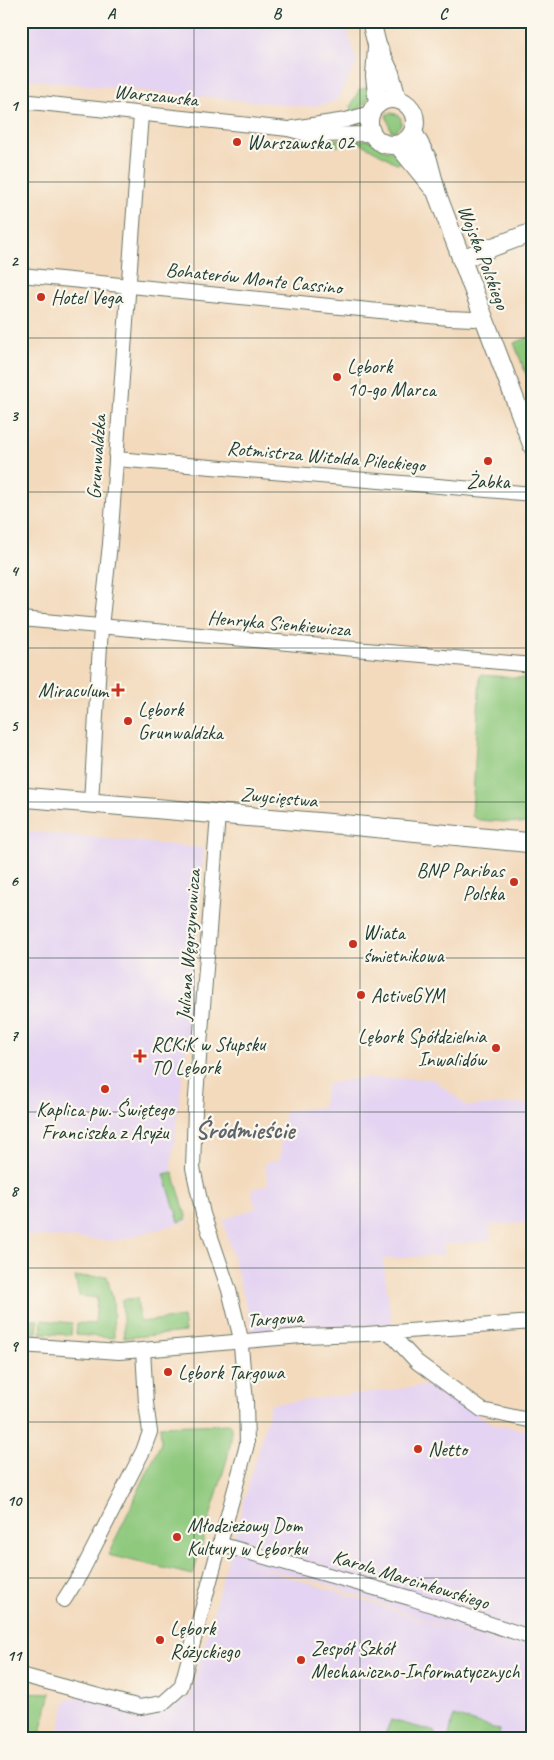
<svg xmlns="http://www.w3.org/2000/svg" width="554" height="1760" font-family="Caveat,sans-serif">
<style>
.built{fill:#e4d3f2;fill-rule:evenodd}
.green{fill:#8fc97e;stroke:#578359}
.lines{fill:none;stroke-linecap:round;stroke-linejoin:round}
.minor-casing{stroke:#697464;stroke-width:16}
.tertiary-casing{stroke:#697464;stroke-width:20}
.secondary-casing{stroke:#697464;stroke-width:21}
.minor{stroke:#fff;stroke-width:14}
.tertiary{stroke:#fff;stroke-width:18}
.secondary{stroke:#fff;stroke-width:19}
.grid{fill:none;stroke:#1f3d34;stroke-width:1;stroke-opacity:0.55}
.poi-dot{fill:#c8321e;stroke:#fbf7ec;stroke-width:2}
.labels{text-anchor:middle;stroke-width:4.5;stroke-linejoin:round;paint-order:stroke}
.street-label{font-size:20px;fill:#1f3d34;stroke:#fbf7ec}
.poi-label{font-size:20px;fill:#1f3d34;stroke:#fbf7ec;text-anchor:start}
.district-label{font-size:25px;font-weight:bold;fill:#5f656c;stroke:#fbf7ec}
.neatline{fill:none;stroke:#1f3d34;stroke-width:2}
.grid-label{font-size:16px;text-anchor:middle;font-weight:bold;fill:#1f3d34}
</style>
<rect width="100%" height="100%" fill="#fbf7ec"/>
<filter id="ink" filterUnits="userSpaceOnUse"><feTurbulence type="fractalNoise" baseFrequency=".02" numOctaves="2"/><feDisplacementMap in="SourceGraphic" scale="10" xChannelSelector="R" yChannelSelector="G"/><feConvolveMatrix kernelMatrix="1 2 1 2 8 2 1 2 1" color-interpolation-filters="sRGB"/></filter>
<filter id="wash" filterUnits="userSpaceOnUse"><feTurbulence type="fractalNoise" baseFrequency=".0096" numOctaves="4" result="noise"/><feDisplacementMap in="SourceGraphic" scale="20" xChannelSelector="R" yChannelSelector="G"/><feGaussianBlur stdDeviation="1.12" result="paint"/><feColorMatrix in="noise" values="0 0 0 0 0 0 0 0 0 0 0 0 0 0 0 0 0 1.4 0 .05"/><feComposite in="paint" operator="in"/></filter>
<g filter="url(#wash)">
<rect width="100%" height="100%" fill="#f3dabd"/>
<g class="built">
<path d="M21 21H345L357 63 336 101 310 107 21 79Z"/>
<path d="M21 831 204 848 187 1041 171 1167 188 1221 115 1241 21 1235Z"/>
<path d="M359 1078 433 1079 467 1106 533 1103V1222L490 1225 491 1240 443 1245 444 1255 383 1259 392 1325 253 1332 223 1220 256 1208 251 1189 268 1185 265 1163 280 1159 281 1138 285 1111 322 1107 327 1084Z"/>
<path d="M432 1385 495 1425 533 1431V1739H57L67 1698 189 1699 271 1404ZM241 1562 319 1582 507 1649 369 1602Z"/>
</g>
<g class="green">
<path d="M373 85C370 100 364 108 350 114L351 106 359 90Z"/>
<path d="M390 113 396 114 401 118V125L395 131H391L386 115Z"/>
<path d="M289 138 311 140 340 139 341 144 338 146 286 141Z"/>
<path d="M355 140H369L383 149 392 151 405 159 398 164Z"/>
<path d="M533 336V392L514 343Z"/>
<path d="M480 675 533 679V824L479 820 472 816Z"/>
<path d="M173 1172 187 1219 179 1222 164 1174Z"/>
<path d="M107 1276 113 1301 114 1338 76 1335 77 1323 95 1324 97 1298 79 1296 75 1277Z"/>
<path d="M137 1298 140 1322 183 1317 185 1332 124 1338 122 1300Z"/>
<path d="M21 1318 38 1320 37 1333 21 1331Z"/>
<path d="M42 1320 72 1323 71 1335 41 1333Z"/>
<path d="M231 1424V1441L227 1459 193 1575 108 1555 161 1443 160 1426Z"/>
<path d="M21 1692 51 1693 39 1739H21Z"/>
<path d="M454 1716 500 1730 498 1739H448Z"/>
<path d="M391 1720 436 1732 434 1739H383Z"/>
</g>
</g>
<g filter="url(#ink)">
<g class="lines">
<defs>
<g id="minor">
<path d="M21 101 288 129 311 135 372 134"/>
<path d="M293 128 346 120 371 113"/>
<path d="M21 275 449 318 474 319 483 316"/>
<path d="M116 459 533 494"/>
<path d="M21 619 533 665"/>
<path d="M91 803 101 627 110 544 141 114"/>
<path d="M389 1332 417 1362 482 1410 533 1421"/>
<path d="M21 1345 119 1352 301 1336 366 1334 533 1322"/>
<path d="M219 1544 410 1598 533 1638"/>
<path d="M64 1600 81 1573 143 1451 150 1432 146 1403 143 1350"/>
<path d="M21 1675 140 1707 163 1703 181 1687 245 1452 247 1444 246 1402 240 1335 229 1290 203 1214 193 1168 195 1109 218 815"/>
</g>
<g id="tertiary">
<path d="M371 21 377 45 390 73 397 99"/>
<path d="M377 48 375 76 378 104"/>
<circle cx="392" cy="122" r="23"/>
<path d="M413 132 428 160 437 194 533 447"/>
<path d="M398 145 433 188"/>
<path d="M461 259 533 232"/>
</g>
<path id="secondary" d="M21 797 360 826 533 843"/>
</defs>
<use href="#minor" class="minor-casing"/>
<use href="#tertiary" class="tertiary-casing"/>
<use href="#secondary" class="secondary-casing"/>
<use href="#minor" class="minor"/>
<use href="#tertiary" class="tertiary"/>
<use href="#secondary" class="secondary"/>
</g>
</g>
<path class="grid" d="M194 21V1739M360 21V1739M21 182H533M21 338H533M21 492H533M21 648H533M21 802H533M21 958H533M21 1112H533M21 1268H533M21 1422H533M21 1578H533"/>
<g class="poi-dot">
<circle cx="237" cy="142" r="5"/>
<circle cx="41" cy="297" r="5"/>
<circle cx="337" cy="377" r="5"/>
<circle cx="488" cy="461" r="5"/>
<path d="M115.5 682.5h5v5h5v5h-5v5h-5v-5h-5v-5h5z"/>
<circle cx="128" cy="721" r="5"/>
<circle cx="514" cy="882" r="5"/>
<circle cx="353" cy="944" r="5"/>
<circle cx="361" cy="995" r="5"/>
<circle cx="496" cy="1048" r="5"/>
<path d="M137.5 1048.5h5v5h5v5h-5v5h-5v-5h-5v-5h5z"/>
<circle cx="105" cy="1089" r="5"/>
<circle cx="168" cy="1372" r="5"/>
<circle cx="418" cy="1449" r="5"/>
<circle cx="177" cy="1537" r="5"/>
<circle cx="160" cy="1640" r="5"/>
<circle cx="301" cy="1660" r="5"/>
</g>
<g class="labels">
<g class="street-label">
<text transform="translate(156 95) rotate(6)" y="7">Warszawska</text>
<text transform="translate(484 257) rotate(69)" y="7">Wojska Polskiego</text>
<text transform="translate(254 278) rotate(6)" y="7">Bohaterów Monte Cassino</text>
<text transform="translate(326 456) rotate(5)" y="7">Rotmistrza Witolda Pileckiego</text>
<text transform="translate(96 457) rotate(-86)" y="7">Grunwaldzka</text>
<text transform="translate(279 623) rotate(5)" y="7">Henryka Sienkiewicza</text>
<text transform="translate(279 797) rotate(5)" y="7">Zwycięstwa</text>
<text transform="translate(188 945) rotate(-86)" y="7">Juliana Węgrzynowicza</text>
<text transform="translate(275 1318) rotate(-4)" y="7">Targowa</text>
<text transform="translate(411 1579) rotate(17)" y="7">Karola Marcinkowskiego</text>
</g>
<g class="poi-label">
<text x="247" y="149">Warszawska 02</text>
<text x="51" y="304">Hotel Vega</text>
<text x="347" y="373">Lębork<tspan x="347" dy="23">10-go Marca</tspan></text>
<text x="488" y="488" text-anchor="middle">Żabka</text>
<text x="108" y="697" text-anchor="end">Miraculum</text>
<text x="138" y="716">Lębork<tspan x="138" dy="23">Grunwaldzka</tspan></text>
<text x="504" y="877" text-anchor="end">BNP Paribas<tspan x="504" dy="23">Polska</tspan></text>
<text x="363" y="939">Wiata<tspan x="363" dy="23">śmietnikowa</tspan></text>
<text x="371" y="1002">ActiveGYM</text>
<text x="486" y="1043" text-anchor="end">Lębork Spółdzielnia<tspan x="486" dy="23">Inwalidów</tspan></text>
<text x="151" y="1051">RCKiK w Słupsku<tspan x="151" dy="23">TO Lębork</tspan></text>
<text x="105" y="1116" text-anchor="middle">Kaplica pw. Świętego<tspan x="105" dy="23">Franciszka z Asyżu</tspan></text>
<text x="178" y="1379">Lębork Targowa</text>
<text x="428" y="1456">Netto</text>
<text x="187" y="1532">Młodzieżowy Dom<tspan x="187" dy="23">Kultury w Lęborku</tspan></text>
<text x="170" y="1635">Lębork<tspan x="170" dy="23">Różyckiego</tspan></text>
<text x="311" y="1655">Zespół Szkół<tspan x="311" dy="23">Mechaniczno-Informatycznych</tspan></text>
</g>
<g class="district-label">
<text x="245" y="1138">Śródmieście</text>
</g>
</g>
<rect width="554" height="1760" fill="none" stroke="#fbf7ec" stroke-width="55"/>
<rect x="28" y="28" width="498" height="1704" class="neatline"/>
<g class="grid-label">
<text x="111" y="19">A</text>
<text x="277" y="19">B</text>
<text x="443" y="19">C</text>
<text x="14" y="111">1</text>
<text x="14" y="266">2</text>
<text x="14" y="421">3</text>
<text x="14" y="576">4</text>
<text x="14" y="731">5</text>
<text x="14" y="886">6</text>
<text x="14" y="1041">7</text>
<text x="14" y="1196">8</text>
<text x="14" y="1351">9</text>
<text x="14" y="1506">10</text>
<text x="14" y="1661">11</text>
</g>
</svg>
